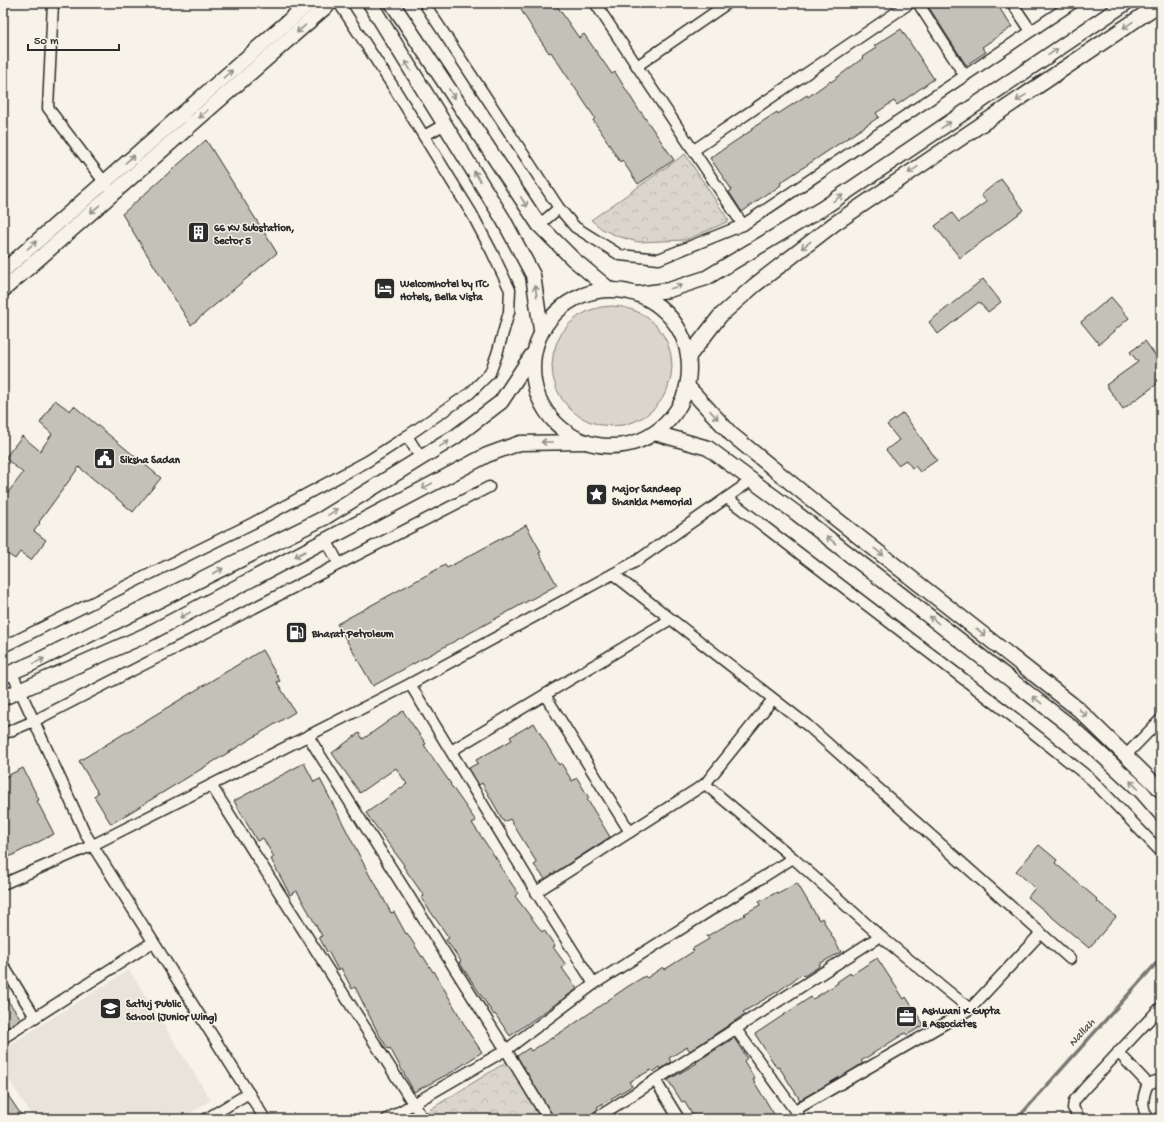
<svg xmlns="http://www.w3.org/2000/svg" width="1164" height="1122" font-family="'Gochi Hand',sans-serif">
<style>
.built{fill:#e8e4da}
.forest{fill:url(#forest-crowns);stroke:#82807c}
.garden{fill:#dad6cc;stroke:#82807c}
.lines{fill:none;stroke-linecap:round;stroke-linejoin:round}
.stream{stroke:#7a7874;stroke-width:3.5}
.building{fill:#c4c1b9;stroke:#2b2b2b}
.street-casing{stroke:#2b2b2b;stroke-width:13}
.secondary-casing{stroke:#2b2b2b;stroke-width:17}
.street{stroke:#f7f3e8;stroke-width:10}
.secondary{stroke:#f7f3e8;stroke-width:14}
.oneway{stroke:#918f8a}
.labels{text-anchor:middle;stroke-width:3;stroke-linejoin:round;paint-order:stroke}
.poi-label{font-size:11px;font-weight:bold;fill:#2b2b2b;stroke:#f7f3e8;text-anchor:start}
.water-label{font-size:12px;font-style:italic;fill:#53524f;stroke:#f7f3e8}
</style>
<defs>
<pattern id="forest-crowns" width="20" height="18" patternUnits="userSpaceOnUse"><rect width="20" height="18" fill="#dad6cc"/><path d="M2 6a3 3 0 1 1 6 0M12 15a3 3 0 1 1 6 0" fill="none" stroke="#bbb8af"/></pattern>
</defs>
<rect width="100%" height="100%" fill="#f7f3e8"/>
<filter id="ink" filterUnits="userSpaceOnUse"><feTurbulence type="fractalNoise" baseFrequency=".025" numOctaves="2"/><feDisplacementMap in="SourceGraphic" scale="8" xChannelSelector="R" yChannelSelector="G"/><feConvolveMatrix kernelMatrix="1 2 1 2 8 2 1 2 1" color-interpolation-filters="sRGB"/></filter>
<g filter="url(#ink)">
<path class="built" d="M129 970 211 1100 181 1119H34L3 1070V1049Z"/>
<g class="forest">
<path d="M685 154 729 221 686 240 638 242 617 236 602 229 591 220Z"/>
<path d="M508 1061 544 1119H430L426 1112Z"/>
</g>
<circle class="garden" cx="612" cy="366" r="60"/>
<g class="lines">
<path class="stream" d="M1017 1119 1161 958"/>
</g>
<g class="building">
<path d="M520 3H555L579 38 584 34 612 74 615 72 640 112H641L674 160 638 184 622 160 620 162 604 136 593 120 595 118 551 52 549 53 534 31 521 10 523 8Z"/>
<path d="M926 3H1006V5L1000 9 1012 27 982 47 986 52 966 65Z"/>
<path d="M901 29 934 79 897 105 894 101 876 113 879 117 780 183 781 185 770 193 769 192 742 212 729 192 732 190 710 158 752 130 751 129 777 112 778 114 807 95 808 97 830 81 831 82 863 58 862 57 876 48 874 46Z"/>
<path d="M206 140 277 253 191 325 122 214Z"/>
<path d="M1001 179 1024 210 960 258 935 226 952 213 959 222 987 202 981 195Z"/>
<path d="M983 279 1001 302 988 312 979 302 938 334 929 322Z"/>
<path d="M1111 297 1129 318 1099 344 1081 322Z"/>
<path d="M1145 341 1161 363V381L1123 409 1106 385 1138 362 1130 352Z"/>
<path d="M55 400 70 411 74 406 161 478 133 512 79 467 39 522 40 523 34 531 46 540 31 560 20 552 15 559 3 551V499L23 473 5 458 22 436 40 451 52 434 40 423Z"/>
<path d="M903 413 937 460 920 472 915 466 912 468 906 460 898 465 886 450 899 440 887 425Z"/>
<path d="M526 525 541 552 539 553 557 585 373 686 337 624 445 565 447 568Z"/>
<path d="M262 650 280 681 277 682 295 712 111 824 94 796 98 793 79 761Z"/>
<path d="M403 711 426 744 424 745 451 784H450L476 821 472 823 500 864 499 865 518 893 515 896 542 932 544 930 555 946 553 947 566 965 562 968 577 989 510 1036 495 1014 494 1015 459 962 461 961 446 940 449 938 421 898 424 896 403 866 404 865 366 813 407 784 396 768 360 793 332 753 359 733 363 739Z"/>
<path d="M534 723 559 765 561 763 572 781 577 778 589 798 587 799 610 837 545 879 534 865 537 863 510 819 504 822 482 783 479 785 469 768 478 763 476 760 512 740 510 737Z"/>
<path d="M304 763 314 782 320 779 372 880 373 879 391 913 394 912 406 934 407 933 422 957 423 956 433 972 434 971 469 1033 482 1052 452 1072 414 1092 390 1048 388 1049 377 1031 355 987 352 989 341 968 338 970 328 951 327 952 319 937 322 936 297 891 290 895 271 859 274 857 263 838 257 841 234 801Z"/>
<path d="M23 768 39 800 37 801 54 834 3 860V778Z"/>
<path d="M1039 845 1057 860 1055 863 1097 899 1096 900 1116 917 1089 948 1028 897 1035 888 1016 871Z"/>
<path d="M797 883 819 920 822 918 841 952 819 964 820 966 804 976 802 974 780 990 743 1012 745 1014 690 1051 687 1047 669 1058 671 1062 661 1069 660 1067 653 1072 651 1070 629 1082 632 1086 597 1107 598 1109 591 1114 587 1119H554L517 1056 529 1048 531 1051 571 1026 627 987 645 976 647 978 663 967 664 970 694 951 692 949 709 939 707 936 745 915 744 914 760 905 759 902 777 892 778 894Z"/>
<path d="M877 958 904 999 906 997 924 1025 907 1035 905 1033 861 1061 863 1063 849 1072 800 1100 779 1067 777 1068 755 1034 811 997 813 999 838 983 837 982 850 973 851 975Z"/>
<path d="M3 994 21 1019 3 1030Z"/>
<path d="M734 1038 747 1058 744 1061 755 1079 753 1080 777 1119H695L684 1101 682 1102 668 1080 697 1063 696 1062Z"/>
<path d="M3 1088 24 1119H3Z"/>
</g>
<g class="lines">
<defs>
<g id="street">
<path d="M53 3 48 108 108 187"/>
<path d="M424 3 559 208 575 227 620 255 659 259 743 225 1073 3"/>
<path d="M595 3 743 225"/>
<path d="M918 3 965 76"/>
<path d="M1012 3 1031 31"/>
<path d="M637 66 728 3"/>
<path d="M424 136 445 124"/>
<path d="M694 150 910 3"/>
<path d="M539 225 559 208"/>
<path d="M407 436 421 458"/>
<path d="M727 498 1012 716 1092 780 1161 852"/>
<path d="M326 540 339 564"/>
<path d="M613 574 807 725 1070 959"/>
<path d="M3 647 253 523 368 461 407 436 470 393 490 373 497 354 509 312 510 290 492 252 472 214 394 88 339 3"/>
<path d="M12 673 86 835 265 1119"/>
<path d="M410 684 536 892 594 984"/>
<path d="M545 695 630 832"/>
<path d="M3 734 34 721 489 487"/>
<path d="M308 736 506 1050 548 1119"/>
<path d="M451 751 671 619"/>
<path d="M1126 755 1161 719"/>
<path d="M705 784 793 858 880 936 970 1009"/>
<path d="M211 785 423 1119"/>
<path d="M3 884 93 845 410 684 635 562 752 480"/>
<path d="M536 892 705 784 773 699"/>
<path d="M3 965 35 1017"/>
<path d="M735 1028 801 1119"/>
<path d="M3 1038 153 942"/>
<path d="M1118 1052 1148 1084"/>
<path d="M655 1080 679 1119"/>
<path d="M795 1110 970 1009 1041 933"/>
<path d="M206 1119 249 1093"/>
<path d="M387 1119 506 1050 594 984 793 858"/>
<path d="M595 1119 880 936"/>
<path d="M1080 1119 1073 1108 1074 1101 1085 1088 1161 1007"/>
<path d="M1149 1119C1140 1108 1143 1095 1148 1084L1156 1081 1161 1082"/>
</g>
<g id="secondary">
<path d="M370 3 503 219 533 275 541 330"/>
<path d="M392 3 539 225 573 259 609 289"/>
<path d="M3 271 309 3"/>
<circle cx="611" cy="368" r="78"/>
<path d="M3 290 330 3"/>
<path d="M637 294 669 290 706 278 823 208 1126 3"/>
<path d="M689 356 720 316 755 285 834 224 1161 3"/>
<path d="M688 387 731 434 807 496 1078 709 1161 790"/>
<path d="M655 433 708 448 796 513 1069 725 1141 791 1161 814"/>
<path d="M3 676 33 663 324 518 455 437 501 402 532 355"/>
<path d="M3 698 144 636 487 455 520 443 586 442"/>
</g>
</defs>
<use href="#street" class="street-casing"/>
<use href="#secondary" class="secondary-casing"/>
<use href="#street" class="street"/>
<use href="#secondary" class="secondary"/>
</g>
<defs><path id="oneway-shaft" d="M-6 0H5M1.5-3L5.5 0L1.5 3" fill="none" stroke-width="1.6" stroke-linecap="round" stroke-linejoin="round"/></defs>
<g class="oneway">
<use href="#oneway-shaft" transform="translate(1128 25) rotate(146)"/>
<use href="#oneway-shaft" transform="translate(301 29) rotate(139)"/>
<use href="#oneway-shaft" transform="translate(1053 52) rotate(-34)"/>
<use href="#oneway-shaft" transform="translate(408 66) rotate(-122)"/>
<use href="#oneway-shaft" transform="translate(228 74) rotate(-41)"/>
<use href="#oneway-shaft" transform="translate(452 94) rotate(57)"/>
<use href="#oneway-shaft" transform="translate(1021 98) rotate(146)"/>
<use href="#oneway-shaft" transform="translate(203 114) rotate(139)"/>
<use href="#oneway-shaft" transform="translate(946 125) rotate(-34)"/>
<use href="#oneway-shaft" transform="translate(130 159) rotate(-41)"/>
<use href="#oneway-shaft" transform="translate(913 170) rotate(146)"/>
<use href="#oneway-shaft" transform="translate(477 176) rotate(-122)"/>
<use href="#oneway-shaft" transform="translate(838 198) rotate(-34)"/>
<use href="#oneway-shaft" transform="translate(524 202) rotate(57)"/>
<use href="#oneway-shaft" transform="translate(95 209) rotate(139)"/>
<use href="#oneway-shaft" transform="translate(32 245) rotate(-41)"/>
<use href="#oneway-shaft" transform="translate(806 245) rotate(142)"/>
<use href="#oneway-shaft" transform="translate(676 287) rotate(-18)"/>
<use href="#oneway-shaft" transform="translate(536 291) rotate(-98)"/>
<use href="#oneway-shaft" transform="translate(714 415) rotate(47)"/>
<use href="#oneway-shaft" transform="translate(547 442) rotate(180)"/>
<use href="#oneway-shaft" transform="translate(444 444) rotate(-32)"/>
<use href="#oneway-shaft" transform="translate(427 486) rotate(152)"/>
<use href="#oneway-shaft" transform="translate(333 512) rotate(-32)"/>
<use href="#oneway-shaft" transform="translate(831 540) rotate(-142)"/>
<use href="#oneway-shaft" transform="translate(879 552) rotate(38)"/>
<use href="#oneway-shaft" transform="translate(300 554) rotate(152)"/>
<use href="#oneway-shaft" transform="translate(218 571) rotate(-27)"/>
<use href="#oneway-shaft" transform="translate(185 615) rotate(152)"/>
<use href="#oneway-shaft" transform="translate(934 620) rotate(-142)"/>
<use href="#oneway-shaft" transform="translate(981 632) rotate(38)"/>
<use href="#oneway-shaft" transform="translate(39 661) rotate(-26)"/>
<use href="#oneway-shaft" transform="translate(1037 700) rotate(-142)"/>
<use href="#oneway-shaft" transform="translate(1083 713) rotate(44)"/>
<use href="#oneway-shaft" transform="translate(1134 785) rotate(-137)"/>
</g>
</g>
<defs>
<symbol id="building-square" viewBox="-11 -11 22 22"><rect x="-9" y="-9" width="18" height="18" rx="4" fill="#2b2b2b" stroke="#f7f3e8"/><path d="M-4-6H4V6H1V3H-1V6H-4ZM-2.5-4.3h1.7v1.8h-1.7ZM.8-4.3h1.7v1.8H.8ZM-2.5-1h1.7V.8h-1.7ZM.8-1h1.7V.8H.8Z" fill="#fff"/></symbol>
<symbol id="hotel-square" viewBox="-11 -11 22 22"><rect x="-9" y="-9" width="18" height="18" rx="4" fill="#2b2b2b" stroke="#f7f3e8"/><path d="M-6-4.5h1.5V1H6V5H4.5V3h-9V5H-6ZM-4 0a1.8 1.8 0 1 1 3.6 0ZM.5 0V-2.5h3Q6-2.5 6 0Z" fill="#fff"/></symbol>
<symbol id="civic-square" viewBox="-11 -11 22 22"><rect x="-9" y="-9" width="18" height="18" rx="4" fill="#2b2b2b" stroke="#f7f3e8"/><path d="M-.6-6.5H3V-4.5H.6V-3L4-1V1h2V6H-6V1h2V-1L-.6-3ZM-1.2 2.5V6h2.4V2.5Z" fill="#fff"/></symbol>
<symbol id="sight-square" viewBox="-11 -11 22 22"><rect x="-9" y="-9" width="18" height="18" rx="4" fill="#2b2b2b" stroke="#f7f3e8"/><path d="M0-6L1.8-2.2L6-1.7L2.9 1.2L3.7 5.4L0 3.3L-3.7 5.4L-2.9 1.2L-6-1.7L-1.8-2.2Z" fill="#fff"/></symbol>
<symbol id="fuel-square" viewBox="-11 -11 22 22"><rect x="-9" y="-9" width="18" height="18" rx="4" fill="#2b2b2b" stroke="#f7f3e8"/><path d="M-5.5-6h7V0h2V4h1.3V-2.5L3-4.5l.8-.8L6-3V5H2.5V1h-1V6h-7ZM-4.2-4.7v3.2H.2V-4.7Z" fill="#fff"/></symbol>
<symbol id="school-square" viewBox="-11 -11 22 22"><rect x="-9" y="-9" width="18" height="18" rx="4" fill="#2b2b2b" stroke="#f7f3e8"/><path d="M0-5L7-2L0 1L-7-2ZM-4 1L0 2.5L4 1V4Q0 6-4 4Z" fill="#fff"/></symbol>
<symbol id="office-square" viewBox="-11 -11 22 22"><rect x="-9" y="-9" width="18" height="18" rx="4" fill="#2b2b2b" stroke="#f7f3e8"/><path d="M-6-3h4V-5.5h4V-3h4V5H-6ZM-1-4.5V-3h2v-1.5ZM-6 0V1H6V0Z" fill="#fff"/></symbol>
</defs>
<g fill-rule="evenodd">
<use href="#building-square" x="186" y="220" width="25" height="25"/>
<use href="#hotel-square" x="372" y="276" width="25" height="25"/>
<use href="#civic-square" x="92" y="446" width="25" height="25"/>
<use href="#sight-square" x="584" y="482" width="25" height="25"/>
<use href="#fuel-square" x="284" y="620" width="25" height="25"/>
<use href="#school-square" x="98" y="996" width="25" height="25"/>
<use href="#office-square" x="894" y="1004" width="25" height="25"/>
</g>
<g class="labels">
<g class="poi-label">
<text x="214" y="231">66 KV Substation,<tspan x="214" dy="13">Sector 5</tspan></text>
<text x="400" y="287">Welcomhotel by ITC<tspan x="400" dy="13">Hotels, Bella Vista</tspan></text>
<text x="120" y="463">Siksha Sadan</text>
<text x="612" y="492">Major Sandeep<tspan x="612" dy="13">Shankla Memorial</tspan></text>
<text x="312" y="637">Bharat Petroleum</text>
<text x="126" y="1007">Satluj Public<tspan x="126" dy="13">School (Junior Wing)</tspan></text>
<text x="922" y="1014">Ashwani K Gupta<tspan x="922" dy="13">&amp; Associates</tspan></text>
</g>
<g class="water-label">
<text transform="translate(1081 1032) rotate(-48)" y="4">Nallah</text>
</g>
</g>
<rect width="1164" height="1122" fill="none" stroke="#f7f3e8" stroke-width="16"/>
<rect x="8" y="8" width="1148" height="1106" fill="none" stroke="#2b2b2b" stroke-width="1.5" filter="url(#ink)"/>
<path d="M28 44v6h91v-6" fill="none" stroke="#2b2b2b" stroke-width="2"/>
<text x="34" y="44" font-size="12" fill="#2b2b2b" stroke="#f7f3e8" stroke-width="3" paint-order="stroke">50 m</text>
</svg>
